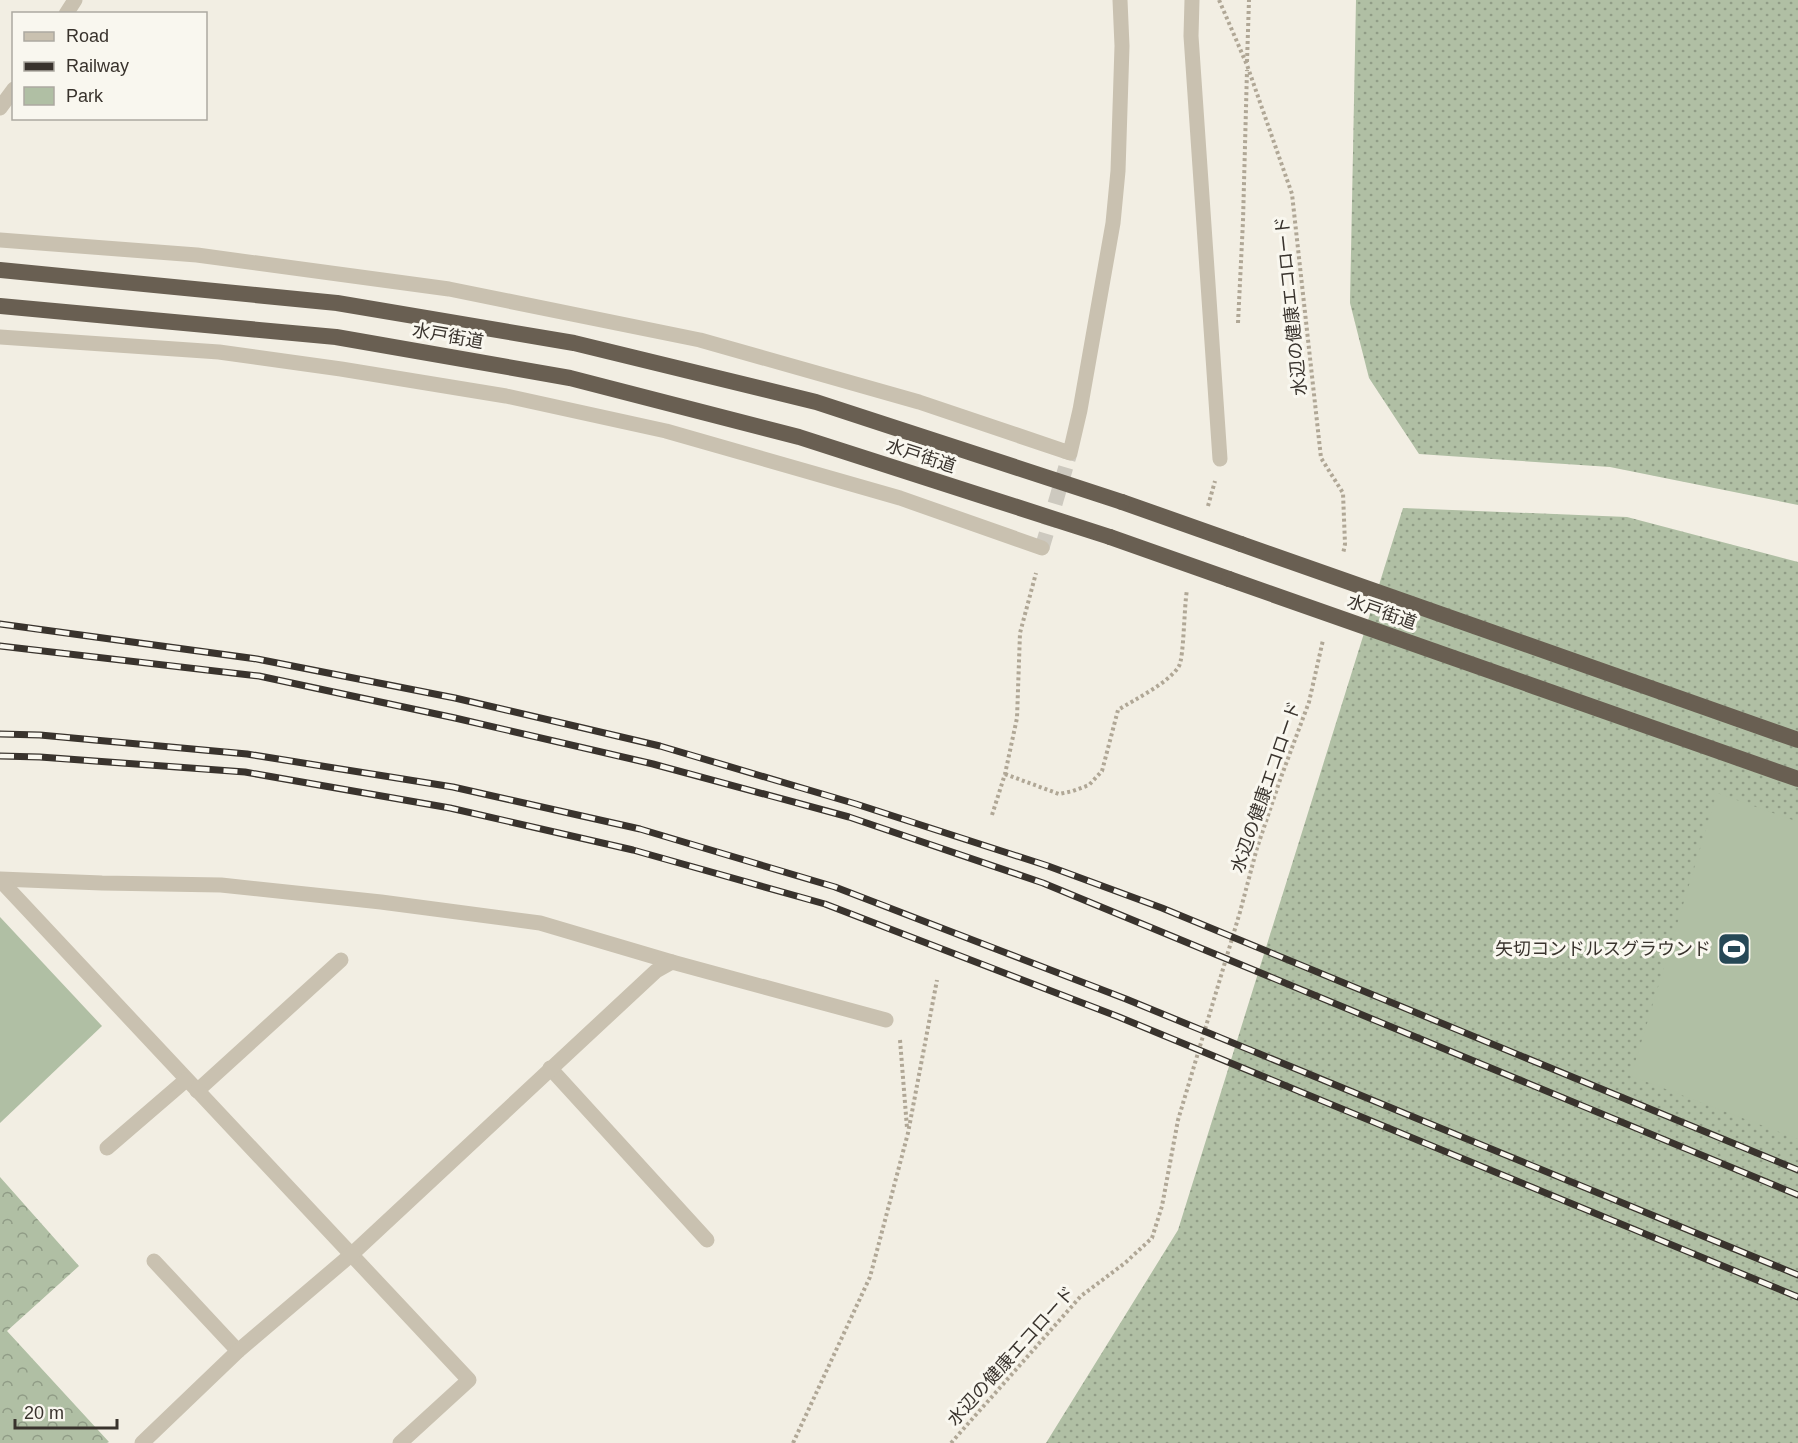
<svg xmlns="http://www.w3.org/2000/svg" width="1798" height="1443" font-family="Arial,'Noto Sans JP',sans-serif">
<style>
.green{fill:url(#green-dots)}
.forest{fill:url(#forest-crowns)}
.pitch{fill:#b0bfa4}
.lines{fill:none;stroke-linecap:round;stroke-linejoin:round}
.minor-tunnel{stroke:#cdc9bf;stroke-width:15;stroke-dasharray:15 8;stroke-linecap:butt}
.path{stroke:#b0a796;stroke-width:4;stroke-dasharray:3 3;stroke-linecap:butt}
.service{stroke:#c9c1b0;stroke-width:15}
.minor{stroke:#c9c1b0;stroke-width:15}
.trunk{stroke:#695f52;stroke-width:16}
.rail-casing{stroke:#39332d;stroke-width:7}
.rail{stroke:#f9f7ef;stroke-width:4.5;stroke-dasharray:14;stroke-linecap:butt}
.trunk-bridge{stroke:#695f52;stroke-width:16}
.labels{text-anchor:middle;stroke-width:6;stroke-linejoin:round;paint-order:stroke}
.street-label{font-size:18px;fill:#39332d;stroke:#f9f7ef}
.poi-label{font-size:18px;fill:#39332d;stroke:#f9f7ef;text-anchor:end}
</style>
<defs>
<pattern id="green-dots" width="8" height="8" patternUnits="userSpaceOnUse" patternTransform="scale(1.5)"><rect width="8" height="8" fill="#b0bfa4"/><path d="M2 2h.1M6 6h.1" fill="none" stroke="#909c86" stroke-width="1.8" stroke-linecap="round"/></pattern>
<pattern id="forest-crowns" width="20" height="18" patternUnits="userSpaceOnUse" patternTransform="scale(1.5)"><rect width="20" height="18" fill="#b0bfa4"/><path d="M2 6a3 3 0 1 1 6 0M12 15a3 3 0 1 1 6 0" fill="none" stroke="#909c86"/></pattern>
</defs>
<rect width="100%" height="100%" fill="#f2eee3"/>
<g class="green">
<path d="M1356 0H1798V505L1610 467 1419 454 1369 378 1350 303Z"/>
<path d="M1403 508 1627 517 1798 562V1443H1046L1178 1230Z"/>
</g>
<path class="forest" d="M0 1177 79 1266 7 1331 109 1442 107 1443H0Z"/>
<g class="pitch">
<path d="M1717 793 1798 822V1139L1631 1076Z"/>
<path d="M0 917 102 1026 0 1123Z"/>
</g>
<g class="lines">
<path class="minor-tunnel" d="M1042 548 1070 453"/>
<g class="path">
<path d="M1219 0 1247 65 1292 194 1321 458 1343 493 1345 544 1343 554"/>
<path d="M1247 62 1249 0"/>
<path d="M1238 323 1243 221 1247 70"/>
<path d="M1208 506 1215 481"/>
<path d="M1005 774 1059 794 1073 791 1089 785 1102 771 1118 710C1135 699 1169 683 1179 666 1184 657 1184 606 1187 590"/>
<path d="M992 815 1005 774 1017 718 1020 633 1036 573"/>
<path d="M900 1040 907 1128"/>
<path d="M793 1443 870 1277 908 1133 937 980"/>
<path d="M951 1443 1081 1296 1125 1263 1152 1238 1162 1206 1178 1120 1240 912 1257 848 1280 780 1309 702 1323 640"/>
</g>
<g class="service">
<path d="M1192 0 1191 36 1220 459"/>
<path d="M0 879 102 883 221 885 381 902 540 923 672 962"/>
<path d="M550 1068 707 1240"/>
<path d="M197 1091 341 960"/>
<path d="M154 1261 238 1351"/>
</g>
<g class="minor">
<path d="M66 14 75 0"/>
<path d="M0 108 14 89"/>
<path d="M0 240 197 255 449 289 700 340 919 402 1070 453 1080 410 1113 223 1118 171 1122 46 1120 0"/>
<path d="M0 337 219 352 341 369 506 396 666 431 900 498 1042 548"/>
<path d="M0 880 469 1380 400 1443"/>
<path d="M107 1148 186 1080"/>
<path d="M142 1443 238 1351 352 1254 656 971 672 962 886 1020"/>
</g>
<g class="trunk">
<path d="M1122 502 1241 544"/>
<path d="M1110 537 1229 579"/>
</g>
<defs>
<g id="rail">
<path d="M0 624 257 659 455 698 660 746 856 804 1048 866 1162 908 1798 1170"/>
<path d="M0 646 259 676 455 718 653 764 849 817 1043 883 1798 1195"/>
<path d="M0 734 40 735 247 754 453 787 640 829 835 887 1126 999 1798 1275"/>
<path d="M0 756 40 757 245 772 450 808 633 850 825 904 1119 1017 1798 1297"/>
</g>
</defs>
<use href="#rail" class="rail-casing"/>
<use href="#rail" class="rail"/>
<g class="trunk-bridge">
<path d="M0 270 337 303 574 343 816 402 1122 502"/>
<path d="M0 306 336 337 570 378 799 437 1110 537"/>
<path d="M1241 544 1798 740"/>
<path d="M1229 579 1798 779"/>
</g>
</g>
<defs>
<symbol id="stadium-square" viewBox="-11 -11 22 22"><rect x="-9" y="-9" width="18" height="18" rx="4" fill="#264856" stroke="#f9f7ef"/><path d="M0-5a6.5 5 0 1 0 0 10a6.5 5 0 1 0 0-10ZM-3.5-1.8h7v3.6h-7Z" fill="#fff"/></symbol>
</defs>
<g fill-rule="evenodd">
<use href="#stadium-square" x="1715" y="930" width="38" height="38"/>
</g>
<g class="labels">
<g class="street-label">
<text transform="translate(1291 306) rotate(-96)" y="6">水辺の健康エコロード</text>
<text transform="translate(448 336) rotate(10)" y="6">水戸街道</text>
<text transform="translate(921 456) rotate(18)" y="6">水戸街道</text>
<text transform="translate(1382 612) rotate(19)" y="6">水戸街道</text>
<text transform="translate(1266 787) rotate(-71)" y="6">水辺の健康エコロード</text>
<text transform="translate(1011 1356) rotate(-48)" y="6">水辺の健康エコロード</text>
</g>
<g class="poi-label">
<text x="1711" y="955">矢切コンドルスグラウンド</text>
</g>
</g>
<rect x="12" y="12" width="195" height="108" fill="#f9f7ef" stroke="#aca9a1" stroke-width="1.5"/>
<rect x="24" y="32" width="30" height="9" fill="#c9c1b0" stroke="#aca9a1" stroke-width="1.5"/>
<text x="66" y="42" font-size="18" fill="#39332d">Road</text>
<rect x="24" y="62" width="30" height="9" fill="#39332d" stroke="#aca9a1" stroke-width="1.5"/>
<text x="66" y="72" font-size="18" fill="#39332d">Railway</text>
<rect x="24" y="87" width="30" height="18" fill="#b0bfa4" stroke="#aca9a1" stroke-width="1.5"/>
<text x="66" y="102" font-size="18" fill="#39332d">Park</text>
<path d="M15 1419v9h102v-9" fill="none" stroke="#39332d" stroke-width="3"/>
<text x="24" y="1419" font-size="18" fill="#39332d" stroke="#f9f7ef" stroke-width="4.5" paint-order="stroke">20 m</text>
</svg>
